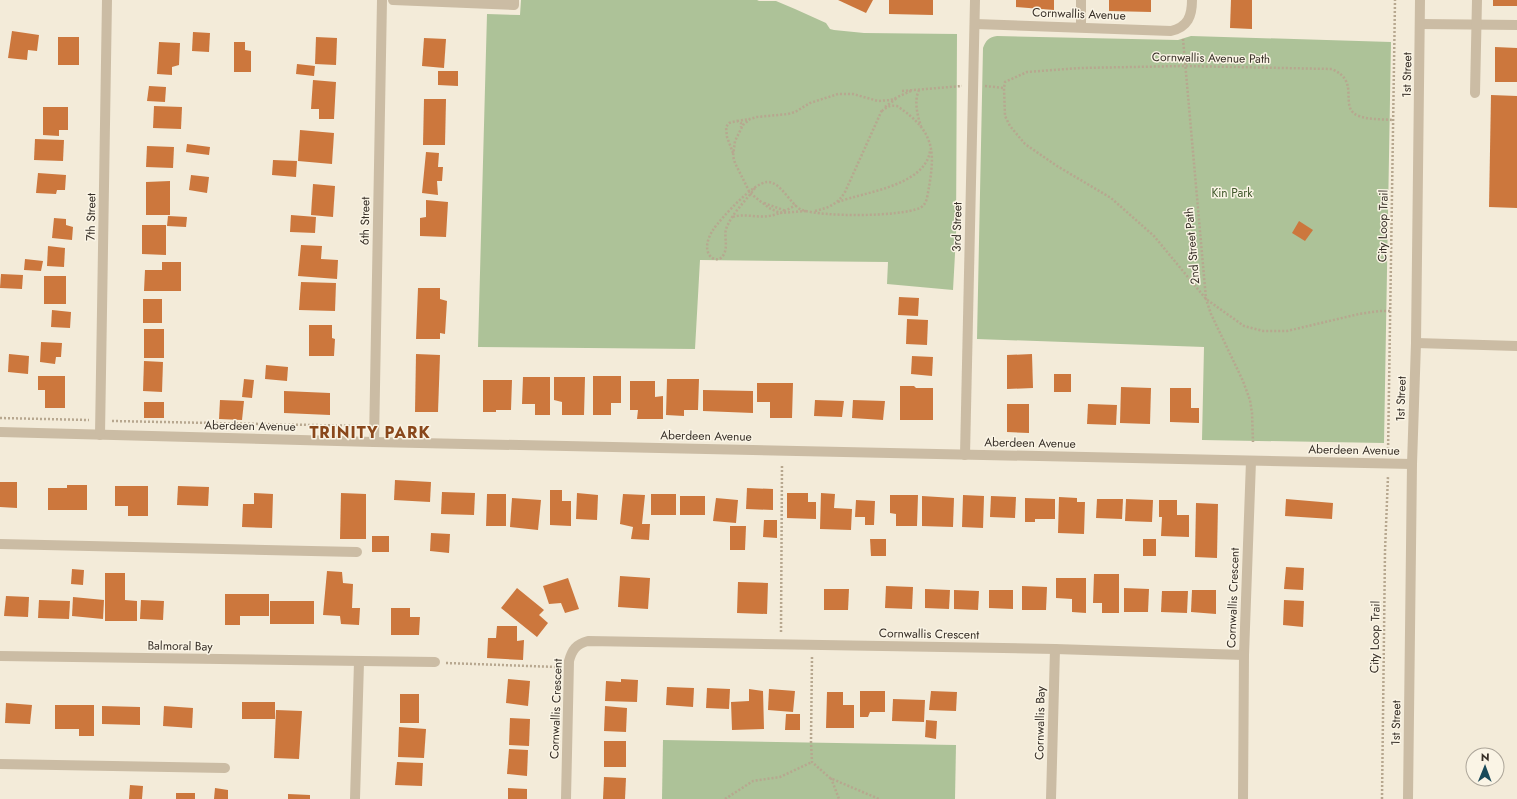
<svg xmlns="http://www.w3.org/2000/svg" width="1517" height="799" font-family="Jost,sans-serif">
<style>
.green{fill:#adc298}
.building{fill:#cc773d}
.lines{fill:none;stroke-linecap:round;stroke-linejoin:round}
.path{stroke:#b7a78f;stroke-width:2.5;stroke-dasharray:2 2;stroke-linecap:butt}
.minor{stroke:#cbbca4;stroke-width:10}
.labels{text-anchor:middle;stroke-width:3;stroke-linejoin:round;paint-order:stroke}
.street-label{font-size:12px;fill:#362e26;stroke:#faf4e5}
.park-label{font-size:12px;fill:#3e5629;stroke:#faf4e5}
.district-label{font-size:16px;font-weight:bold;letter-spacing:1px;fill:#89471b;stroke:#faf4e5}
</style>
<rect width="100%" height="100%" fill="#f3ebd9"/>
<g class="green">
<path d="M521 0H757L759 1H776L795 9 826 23 830 29 834 30 864 33 957 34 956 236 953 290 887 284 888 262 700 260 695 349 478 347 487 14 520 15Z"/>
<path d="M997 36 1178 40 1191 36 1391 42 1384 443 1202 440 1204 347 977 339 983 48C986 40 989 37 997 36Z"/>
<path d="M663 740 956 745 955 799H662Z"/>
</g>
<g class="building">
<path d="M838 0H873L866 13Z"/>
<path d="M889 0H933V15L889 14Z"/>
<path d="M1016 0H1054V10L1016 7Z"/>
<path d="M1109 0H1151V12L1109 11Z"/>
<path d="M1231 0H1252V29L1230 28Z"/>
<rect x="1493" y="0" width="24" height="6"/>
<path d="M12 31 39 35 37 51 28 50 27 60 8 58Z"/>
<path d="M193 32 210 33 209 52 192 51Z"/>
<rect x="58" y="37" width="21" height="28"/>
<path d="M316 37 337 38 336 65 315 64Z"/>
<path d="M424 38 446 39 444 68 422 66Z"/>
<path d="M159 42 180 43 179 65 172 67V75L157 74Z"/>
<path d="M234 42H245V50L251 51V72H234Z"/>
<path d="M1495 47 1517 48V82H1495Z"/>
<path d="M297 64 315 66 314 76 296 74Z"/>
<path d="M438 71H458V86L438 85Z"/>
<path d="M313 80 336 82 334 119H319V109H311Z"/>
<path d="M149 86 166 87 165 102 147 101Z"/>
<path d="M1491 95 1517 96V208L1489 207Z"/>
<path d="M424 99H446L445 145H423Z"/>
<path d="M154 106 182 107 181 129 153 128Z"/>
<path d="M43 107H68V130H59V136L43 135Z"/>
<path d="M300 130 334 133 332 164 298 161Z"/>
<path d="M35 139 64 140 63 161 34 160Z"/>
<path d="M187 144 210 147 209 155 186 152Z"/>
<path d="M147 146 174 147 173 168 146 167Z"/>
<path d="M426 152 439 153 438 167H443L442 181H437L438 195 422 193Z"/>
<path d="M273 160 297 161 296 177 272 175Z"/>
<path d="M38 173 66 175 65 190H57L56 194 36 193Z"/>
<path d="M191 175 209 177 207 193 189 190Z"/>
<path d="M170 181V215H146V182Z"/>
<path d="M313 184 335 186 333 217 311 215Z"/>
<path d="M426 200 448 202 446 237 420 236V218L426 217Z"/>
<path d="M291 215 316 217 315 233 290 232Z"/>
<path d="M168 216 187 217 186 227 167 226Z"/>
<path d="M54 218 66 219V225L73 227 72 240 52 238Z"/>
<path d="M1299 221 1313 230 1305 241 1292 233Z"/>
<path d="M142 225H166V255L142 254Z"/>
<path d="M301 245 322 246 321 259 338 260 337 279 298 276Z"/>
<path d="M48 246 65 248 64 267 47 266Z"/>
<path d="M25 259 43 261 41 271 24 270Z"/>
<path d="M162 262H181V291H144L145 270H162Z"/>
<path d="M1 274 23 275 22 289 0 288Z"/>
<rect x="44" y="276" width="22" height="28"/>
<path d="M301 282 336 283 335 311 299 310Z"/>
<path d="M418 288H440V299L447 301 445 334 440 333V339H416Z"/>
<path d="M899 297 919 298 918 316 898 315Z"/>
<rect x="143" y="299" width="19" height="24"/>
<path d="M52 310 71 312 70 328 51 327Z"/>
<path d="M907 319 928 320 927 345 906 344Z"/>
<path d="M309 325H332V338L335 339 334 356H309Z"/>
<rect x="144" y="329" width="20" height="29"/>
<path d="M41 342 62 343 61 357H56L55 364 40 362Z"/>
<path d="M9 354 29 356 28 374 8 372Z"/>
<path d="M416 354 440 355 438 412H415Z"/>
<path d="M1032 354 1033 388 1007 389V355Z"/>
<path d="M912 356 933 357 932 376 911 374Z"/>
<path d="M144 361 163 362 162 392 143 391Z"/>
<path d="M266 365 288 367 287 381 265 379Z"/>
<rect x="1054" y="374" width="17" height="18"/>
<path d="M38 376H65V408H45V390H38Z"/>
<path d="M593 376H621V403H611V415H593Z"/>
<path d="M523 377H550V415H535V404H522Z"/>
<path d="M554 377H585L584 415H562V402L554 400Z"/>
<path d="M244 379 254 380 252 398 242 397Z"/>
<path d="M667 379H699L698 410H684V416L666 415Z"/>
<path d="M483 380H512L511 410H496V412H483Z"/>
<path d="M630 381H655V397L663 396V419H637L638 410H630Z"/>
<path d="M757 383H793L792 418H770V402H757Z"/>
<path d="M900 386H914L916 388H933V420H900Z"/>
<path d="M1121 387 1151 388 1150 424 1120 423Z"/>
<path d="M1170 388H1191V408H1199V423L1170 422Z"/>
<path d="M703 390 753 391V413L703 411Z"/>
<path d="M284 391 330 393V415L284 413Z"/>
<path d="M220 400 244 401 242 420 219 419Z"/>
<path d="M815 400 844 401 842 417 814 416Z"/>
<path d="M853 400 885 401 883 420 852 418Z"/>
<rect x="144" y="402" width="20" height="16"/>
<path d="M1007 404H1029V433L1007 432Z"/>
<path d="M1088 404 1117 405 1116 425 1087 424Z"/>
<path d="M395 480 431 482 430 502 394 500Z"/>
<path d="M0 482H17V508L0 507Z"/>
<path d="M67 485H87V510H48V488H67Z"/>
<path d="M115 486H148V516H128V506H115Z"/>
<path d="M178 486 209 487 208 506 177 505Z"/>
<path d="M747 488 773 489V510L746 509Z"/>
<path d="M550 490H562V501H571V526L550 525Z"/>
<path d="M442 492 475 493 474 515 441 514Z"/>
<path d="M254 493 273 494 272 528 242 527 243 504H254Z"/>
<path d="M341 493 366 494V539H340Z"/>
<path d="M577 493 598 495 597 520 576 519Z"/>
<path d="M787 493H808V502H816V519L787 518Z"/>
<path d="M821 493 835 494 834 508 852 509 851 530 820 529Z"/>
<path d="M487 494H506V526H486Z"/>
<path d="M623 494 645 495 642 524H650L649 540 631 539 633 527 620 524Z"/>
<rect x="651" y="494" width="25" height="21"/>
<path d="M890 495H918L917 526H896V514L890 513Z"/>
<path d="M963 495 984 496 983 528 962 527Z"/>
<rect x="680" y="496" width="25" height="19"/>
<path d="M922 496 954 498 953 527 922 526Z"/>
<path d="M991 496 1016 497 1015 518 990 517Z"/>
<path d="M1059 497 1077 498V502H1085L1084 534 1058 533Z"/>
<path d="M512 498 541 500 538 530 510 527Z"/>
<path d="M716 498 738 500 736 523 713 521Z"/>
<path d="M1025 498 1055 499V519H1035V522H1025Z"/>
<path d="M1097 499H1123L1122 519 1096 518Z"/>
<path d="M1126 499 1153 500 1152 522 1125 521Z"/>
<path d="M1286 499 1333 503 1332 519 1285 516Z"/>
<path d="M856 500 875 501 874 525H865V517H855Z"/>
<path d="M1159 500H1177V515H1189V537L1161 536 1162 517H1159Z"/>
<path d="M1196 503 1218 504 1217 558 1195 557Z"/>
<path d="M764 520H777V538L763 537Z"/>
<path d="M730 526H746L745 550H730Z"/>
<path d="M431 533 450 534 449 553 430 551Z"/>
<rect x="372" y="536" width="17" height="16"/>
<path d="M870 539H886V556H871Z"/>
<rect x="1143" y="539" width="13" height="17"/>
<path d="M1286 567 1304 568 1303 590 1284 589Z"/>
<path d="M72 569 84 570 83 585 71 584Z"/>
<path d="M327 571 342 572 343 583 353 584 352 608H360L359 625 341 624 340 616 323 615Z"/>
<path d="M105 573H125V600L137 601V621H105Z"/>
<path d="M1094 574H1119V613H1102V603H1093Z"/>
<path d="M620 576 650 578 648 609 618 607Z"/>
<path d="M568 578 579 609 565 613 561 603 549 604 543 586Z"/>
<path d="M1056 578H1086V613L1072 612V599L1056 598Z"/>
<path d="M738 582 768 583 767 614 737 613Z"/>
<path d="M886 586 913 587 912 609 885 608Z"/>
<path d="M1022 586 1047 587 1046 610H1022Z"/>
<path d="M517 588 544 610 539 615 548 623 537 637 501 608Z"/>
<path d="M1124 588 1149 589 1148 612H1124Z"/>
<path d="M824 589H849L848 610H824Z"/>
<path d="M925 589 950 590 949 609 925 608Z"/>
<path d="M954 590 979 591 978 610 954 609Z"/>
<path d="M989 590H1013V609L989 608Z"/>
<path d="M1192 590H1216V614L1191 612Z"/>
<path d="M1162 591H1188L1187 613 1161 612Z"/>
<path d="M225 594H269V616H240V625H225Z"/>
<path d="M6 596 29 597 28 617 4 616Z"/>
<path d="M73 597 104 600 103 619 72 616Z"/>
<path d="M39 600 70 601 69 619 38 618Z"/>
<path d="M141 600 164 601 163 620 140 619Z"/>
<path d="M1284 600 1304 601 1303 627 1283 625Z"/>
<rect x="270" y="601" width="44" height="23"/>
<path d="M391 608H410V617H420L419 635H391Z"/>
<path d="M497 626H517V641L524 640 523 660 487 658 488 638H496Z"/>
<path d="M508 679 530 681 528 706 506 703Z"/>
<path d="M621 679 638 680 637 702 605 701 606 681 621 682Z"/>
<path d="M667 687 694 688 693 707 666 705Z"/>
<path d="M707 688 730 689 729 709 706 708Z"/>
<path d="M749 689 763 691 764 729 732 730 731 702 749 701Z"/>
<path d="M769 689 795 691 793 712 768 710Z"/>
<path d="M860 691H885V712H870L868 717H860Z"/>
<path d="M931 691 957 692 956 711 929 710Z"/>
<path d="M827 692H843V705H854V728H826Z"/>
<rect x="400" y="694" width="19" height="29"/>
<path d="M893 699 925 700 924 722 892 721Z"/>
<rect x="242" y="702" width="33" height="17"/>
<path d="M6 703 32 705 30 724 5 723Z"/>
<path d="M55 705H94V736H79V729H55Z"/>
<path d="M102 706 140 707V725L102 724Z"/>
<path d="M164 706 193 708 192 728 163 726Z"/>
<path d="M605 706 627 708 626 732 604 731Z"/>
<path d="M276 710 302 711 299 759 274 758Z"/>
<path d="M786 714H800V730H785Z"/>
<path d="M510 718 530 719 529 746 509 745Z"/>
<path d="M926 720 937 721 936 739 925 737Z"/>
<path d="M399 727 426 729 424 758 398 757Z"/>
<rect x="604" y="741" width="22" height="26"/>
<path d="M509 749 528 750 527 776 507 774Z"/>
<path d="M397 762 423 763 422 786 395 785Z"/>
<path d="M604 777 626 778 625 799H603Z"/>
<path d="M130 785 143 786 142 799H129Z"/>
<path d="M215 788 228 790V799H214Z"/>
<path d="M508 788 527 789V799H508Z"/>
<rect x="176" y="793" width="19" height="6"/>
<path d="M288 794 310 795V799H288Z"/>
</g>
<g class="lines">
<g class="path">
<path d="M1183 39 1206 299 1211 314 1243 381 1250 400 1252 413 1253 442"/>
<path d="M985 86 1004 88"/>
<path d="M919 90C914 100 917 115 921 126"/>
<path d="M902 91 962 86"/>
<path d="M885 107 897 98"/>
<path d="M737 121 750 119"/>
<path d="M733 153 727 137 726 127 729 123 737 121 741 123V127"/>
<path d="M755 188C745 202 732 213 726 229 724 237 728 246 724 254 722 258 719 260 714 259 703 253 707 239 713 230 721 218 753 183 767 182 781 181 791 206 802 210 824 217 898 217 920 208 924 206 926 202 927 198 935 155 938 133 897 106 890 105 886 107 881 112"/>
<path d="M838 202C864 192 925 186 930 151"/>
<path d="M764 203 786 211"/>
<path d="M806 211 780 213 769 208 750 193 735 163 733 156 735 141 743 125 750 119 757 117 788 114 795 112 810 103 838 94H853L878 101 891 100 913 90"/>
<path d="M815 211C828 208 838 204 845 192L882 110"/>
<path d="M733 217C743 213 757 218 768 216 778 215 787 210 796 205"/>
<path d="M1390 311H1379L1359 314 1287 331H1263L1244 326 1206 299 1154 236 1111 198 1057 166 1025 144 1010 126 1005 116 1004 88 1005 82 1027 72 1080 68 1185 66 1332 69C1338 72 1343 75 1346 81 1352 92 1343 111 1359 116 1370 120 1382 119 1393 120"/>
<path d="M0 418 89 420"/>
<path d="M112 421 363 426"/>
<path d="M1388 453 1395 0"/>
<path d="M781 632 782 464"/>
<path d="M812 657 811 742 812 762 830 778 879 799"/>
<path d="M446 663 557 667"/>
<path d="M831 778 839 799"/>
<path d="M725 799 753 781 780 777 812 762"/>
<path d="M1382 799 1385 551 1388 476"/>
</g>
<g class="minor">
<path d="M393 0 514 5V0"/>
<path d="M975 24 1171 31C1188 27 1192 16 1192 0"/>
<path d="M1420 24 1517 25"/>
<path d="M1081 27V0"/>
<path d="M1475 93 1477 0"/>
<path d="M1416 343 1517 346"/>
<path d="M0 432 374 442 1412 464"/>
<path d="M100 435 107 0"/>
<path d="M374 442 382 0"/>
<path d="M965 455 975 0"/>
<path d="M0 544 357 552"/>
<path d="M0 656 435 662"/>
<path d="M0 764 225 768"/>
<path d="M355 799 359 662"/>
<path d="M566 799 569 661C572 650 576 644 588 641L1055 649 1244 655 1251 461"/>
<path d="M1051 799 1055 649"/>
<path d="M1243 799 1244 655"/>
<path d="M1408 799 1412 464 1416 343 1420 0"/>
</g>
</g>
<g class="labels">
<g class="street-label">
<text transform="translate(1079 14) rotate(2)" y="4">Cornwallis Avenue</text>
<text transform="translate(1211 58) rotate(1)" y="4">Cornwallis Avenue Path</text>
<text transform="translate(1407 75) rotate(-89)" y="4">1st Street</text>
<text transform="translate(91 217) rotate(-89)" y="4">7th Street</text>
<text transform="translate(365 221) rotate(-89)" y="4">6th Street</text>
<text transform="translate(1383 226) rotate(-89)" y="4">City Loop Trail</text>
<text transform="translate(957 227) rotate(-89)" y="4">3rd Street</text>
<text transform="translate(1192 246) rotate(-95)" y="4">2nd Street Path</text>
<text transform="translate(1401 399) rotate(-88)" y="4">1st Street</text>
<text transform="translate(250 426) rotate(1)" y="4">Aberdeen Avenue</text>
<text transform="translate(706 436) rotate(1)" y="4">Aberdeen Avenue</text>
<text transform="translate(1030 443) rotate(1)" y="4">Aberdeen Avenue</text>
<text transform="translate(1354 450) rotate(1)" y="4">Aberdeen Avenue</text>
<text transform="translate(1233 598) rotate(-88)" y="4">Cornwallis Crescent</text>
<text transform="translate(929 634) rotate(1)" y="4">Cornwallis Crescent</text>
<text transform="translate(1375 637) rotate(-89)" y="4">City Loop Trail</text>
<text transform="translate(180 646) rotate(1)" y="4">Balmoral Bay</text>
<text transform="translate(556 709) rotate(-88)" y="4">Cornwallis Crescent</text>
<text transform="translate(1040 723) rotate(-89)" y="4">Cornwallis Bay</text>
<text transform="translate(1396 723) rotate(-89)" y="4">1st Street</text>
</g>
<g class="park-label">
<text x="1232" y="197">Kin Park</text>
</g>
<g class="district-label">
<text x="370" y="438">TRINITY PARK</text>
</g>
</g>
<g transform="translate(1485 767) rotate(1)"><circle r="19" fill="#faf4e5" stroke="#aca599"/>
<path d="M0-3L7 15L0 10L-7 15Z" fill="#1a4b5a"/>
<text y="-6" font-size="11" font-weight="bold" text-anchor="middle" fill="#362e26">N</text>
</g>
</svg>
